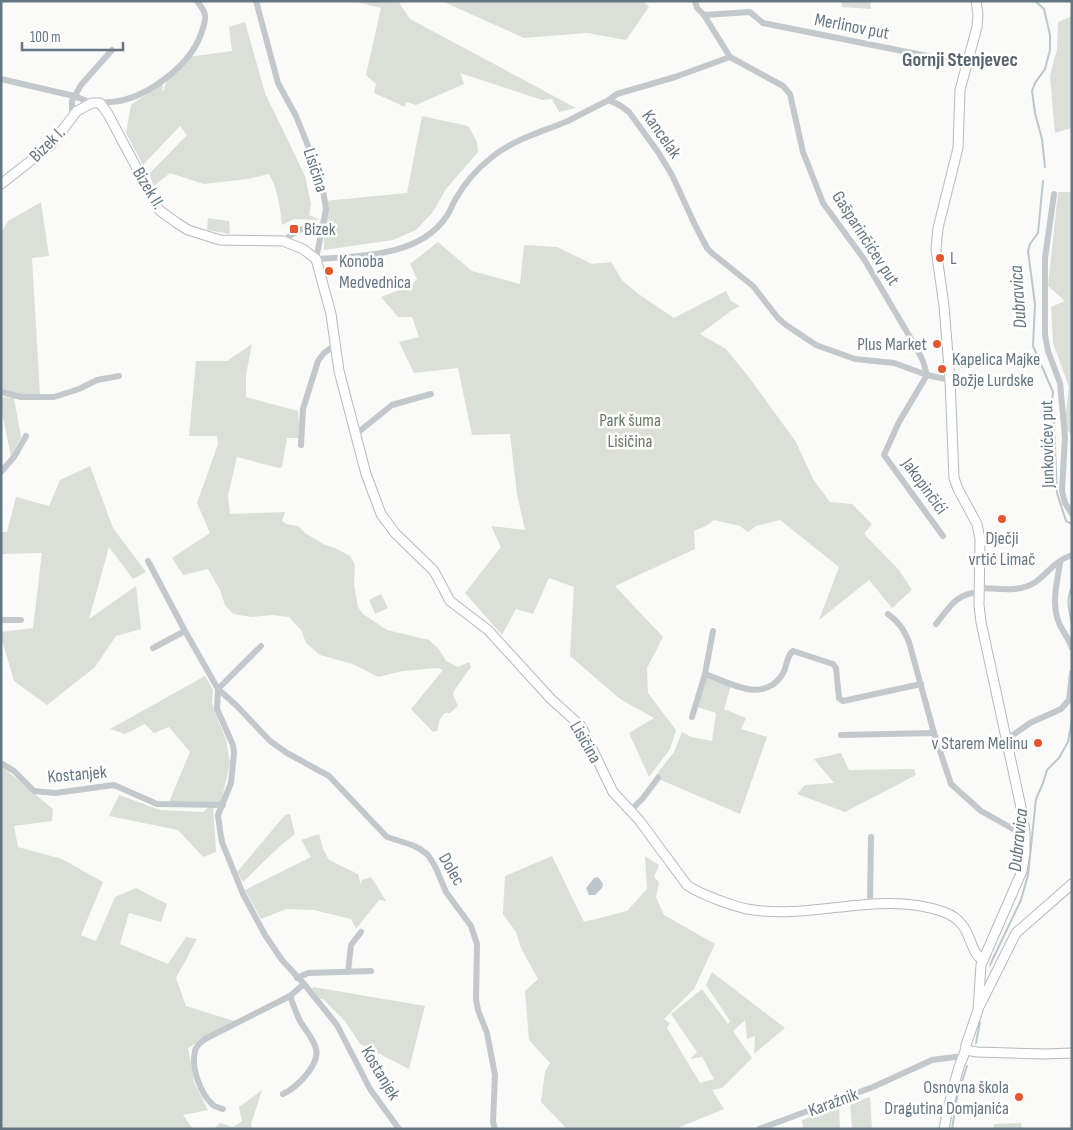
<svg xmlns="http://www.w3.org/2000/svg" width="1073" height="1130" font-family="'Sofia Sans Condensed',sans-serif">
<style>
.green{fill:#dadfd7}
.water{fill:#bbc7cb}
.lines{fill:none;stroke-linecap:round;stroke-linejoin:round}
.stream{stroke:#bbc7cb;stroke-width:2}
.secondary-casing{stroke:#b3babf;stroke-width:11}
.street{stroke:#c3c8cc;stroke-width:6}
.secondary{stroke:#fff;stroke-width:9}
.poi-dot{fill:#e4572e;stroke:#fff;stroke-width:2}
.labels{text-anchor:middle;stroke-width:5;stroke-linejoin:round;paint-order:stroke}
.street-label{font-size:18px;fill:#657683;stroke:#fff}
.poi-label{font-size:18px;fill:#657683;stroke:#fff;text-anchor:start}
.park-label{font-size:18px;fill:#687a64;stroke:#fff}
.water-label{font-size:19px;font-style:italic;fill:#60757c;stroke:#fff}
.quarter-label{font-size:20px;font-weight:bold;fill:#57646e;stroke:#fff}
</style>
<rect width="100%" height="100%" fill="#fafaf8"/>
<g class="green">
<path d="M353 1H398L410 19 576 108 559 112 552 99 542 100 460 73 464 84 416 105 406 102 405 107 374 93 376 84 366 75 381 8Z"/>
<path d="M442 1H643L649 7 626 40 587 33 524 38Z"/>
<path d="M841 1H870L871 9 842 7Z"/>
<path d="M1072 16V128L1055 133 1050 76 1057 49 1058 22Z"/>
<path d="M245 22 265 93 305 176 311 204 309 215 321 220 294 219 282 225C280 207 278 190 269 174L248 179 204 184 170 173 154 186 149 174 187 135 180 126 143 165 126 133 131 105 162 83 163 92 169 74 188 57 232 51 229 27Z"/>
<path d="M422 116 468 126 477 142 478 152 446 189 433 212 416 230 393 240 324 250V201L407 193Z"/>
<path d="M1058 192H1072V435L1064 427 1069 387 1053 343 1051 307 1065 301 1048 286Z"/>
<path d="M41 202 49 256 32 258 40 395 19 394 1 390V233L8 221Z"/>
<path d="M208 218 229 221 230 234 207 230Z"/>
<path d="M438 242 472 271 520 284 524 245 557 247 592 264 611 262 622 280 637 293 674 318 726 291 731 301 740 306 731 311 700 334 726 349 748 376 796 442 813 479 830 502 852 504 872 524 864 534 899 570 912 590 892 608 869 580 819 620 839 567 780 520 756 526 748 532 740 526 714 520 706 526 694 531 695 549 615 586 663 637 647 668 648 693 676 730 670 749 649 777 629 733 654 718 620 699 570 656 574 587 549 578 533 614 516 609 502 635 465 593 501 547 491 526 525 530 517 494 510 434 472 435 458 368 414 373 399 342 419 337 412 317H398L381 297 410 286 417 279 410 264Z"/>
<path d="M252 344 246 375V397L298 411 300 438H287L282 467 279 468 237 457 228 495 230 514 285 512 282 521 286 524 298 526 305 533 325 545 335 548 350 556 355 565 354 584 358 607 363 614 387 630 429 640 439 649 446 661 458 667 469 662 471 667 454 691 453 695 458 706 450 713H445L440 719 437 731 433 732 411 709 443 670 438 668 403 671 378 677 353 664 320 655 306 643 301 630 289 617 273 615 252 617 233 614 225 605 220 590 208 569 183 575 172 558 210 533 197 503 218 444 217 436H189L196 361H227Z"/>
<path d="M1 397 14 398 21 437 11 457 1 408Z"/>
<path d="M90 466 113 528 146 572 133 579 109 547 89 619 136 586 141 629 116 636 95 667 47 705 14 681 1 636V632L33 628 42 553 1 554V532H7L16 497 49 506 60 480Z"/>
<path d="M381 594 388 608 375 614 369 600Z"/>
<path d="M205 676 213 690 212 703 218 720 226 739 230 763 221 802H169L190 752 169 727 154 733 145 724 125 734 110 729Z"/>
<path d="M703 677 731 685 724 709 746 718 741 729 767 737 740 814 661 780 656 775 674 752 682 732 691 737 712 741 716 713 697 707Z"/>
<path d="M841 753 849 770 914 769 916 775 845 812 797 794 805 785 834 783 814 759Z"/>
<path d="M1 766 53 809 52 821 14 826 18 847 62 859 103 882 81 935 96 941 115 897 136 888 167 904 161 922 129 913 120 944 168 964 186 937 197 939 176 978 186 1006 234 1021 188 1048 194 1082 208 1110 183 1115 193 1129H1Z"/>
<path d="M119 795 160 810 203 812 213 803 216 852 203 857 178 830 109 816Z"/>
<path d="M290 814 295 834 280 846 243 882 237 872 285 815Z"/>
<path d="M319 834 323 849 329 860 358 874 361 885 362 880 371 877 386 901 379 900 356 929 351 919 314 910 286 909 261 919 245 890 311 857 301 840Z"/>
<path d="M552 856 584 922 627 911 647 889 645 856 659 865 654 877 659 882 656 897 664 915 715 944 694 989 664 1019 670 1023 667 1028 700 1083 714 1079 702 1057 690 1059 697 1052 671 1014 702 989 728 1024 730 1021 706 985 712 972 785 1028 754 1054 755 1036 747 1039 745 1020 733 1031 752 1058 722 1088 712 1090 724 1109 675 1129H567L541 1102 545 1072 550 1063 529 1040 525 991 538 979 521 948 516 932 503 914 505 876Z"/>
<path d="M313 987 425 1006 409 1069 360 1044 345 1021 323 999H320L312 989Z"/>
<path d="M262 1090 251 1124 252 1129H214L220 1123 233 1127 242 1121 239 1107Z"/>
<path d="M870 1097 872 1129H852L850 1103Z"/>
<path d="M839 1107 840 1129H803L802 1120Z"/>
<path d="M1021 1123 1022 1129H994V1124Z"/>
</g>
<path class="water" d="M598 877 603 884 602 888 595 895H589L586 888 594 878Z"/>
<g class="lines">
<g class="stream">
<path d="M1035 1 1044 9 1050 35V50L1045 69 1035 83 1032 91 1035 113 1042 139 1045 167"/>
<path d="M1043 181 1038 233 1030 244 1028 251 1035 304 1033 346 1053 392 1051 411 1054 425 1057 493 1066 521 1072 524"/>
<path d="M1072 587C1066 599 1069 611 1072 623"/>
<path d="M990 965 1021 900 1028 875 1036 799 1043 783 1047 770 1059 758 1068 742 1072 720"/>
<path d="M976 1043 980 1022"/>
<path d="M952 1129 957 1097 967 1066"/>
</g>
<defs>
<g id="secondary">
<path d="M1 184 51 145 77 111 92 103H100L108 114 159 210 177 223 188 230 220 240 283 241 303 249 316 259 331 314 339 371 366 474 381 514 395 533 434 571 450 601 488 630 551 699 581 726 613 792 639 820 687 885C696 892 707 895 718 900 727 903 737 907 747 909 812 921 880 889 944 912 974 923 967 951 983 960"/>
<path d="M980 1005 1016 933 1072 884"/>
<path d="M966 1050 977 1052 1044 1054 1072 1053"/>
<path d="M944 1129C948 1108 953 1087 959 1067 961 1060 966 1053 966 1045L978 1010 981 965 1022 871 1025 853V832L1022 812 981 622 979 605 980 539 977 524 958 489 954 478 950 380 944 306 936 249 938 228 958 148 960 90 977 27 978 14 976 1"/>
</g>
</defs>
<use href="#secondary" class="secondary-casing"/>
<g class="street">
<path d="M256 1 278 83 296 116 321 178 326 209 316 259C359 256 419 257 446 217 450 212 452 205 455 200 464 184 478 168 492 157 514 139 542 132 568 121 581 114 595 107 609 100L621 106 629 112 658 152 672 175 695 225 707 248 713 254 753 286 778 318 786 325 816 345 855 359 894 363 927 375 950 380"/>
<path d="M695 1 697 8 704 15 750 12 763 23 967 64"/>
<path d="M730 57 783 86 790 94 803 152 823 203 864 259 917 349 923 361 927 375 899 422 884 455 943 536"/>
<path d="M1 79 74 96 92 103"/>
<path d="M609 100 617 94 675 77 730 57 704 15"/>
<path d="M100 103C108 102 116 102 124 100 154 92 191 63 201 34 203 28 206 21 205 15 204 10 200 5 197 1"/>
<path d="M72 117V101L81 85 112 50"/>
<path d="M1054 194 1045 258V335L1048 351 1060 383 1065 437 1062 491 1065 503 1072 514"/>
<path d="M283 241C294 233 310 219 320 235"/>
<path d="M1 392 21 397H54L79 389 97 380 119 376"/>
<path d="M356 434 392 405 431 394"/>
<path d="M301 445 303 409 318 361 324 353 335 345"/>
<path d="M1 472 14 457 26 436"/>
<path d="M148 561 185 631 218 689 237 706 270 741 287 753 329 776 387 837 412 845 420 849 428 855 435 866 446 892 471 926 477 944 476 999 478 1010 487 1033 495 1075 493 1122 495 1129"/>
<path d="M1060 563C1057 583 1051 603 1059 623 1063 632 1069 639 1072 648"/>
<path d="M979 588C997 588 1018 593 1034 583 1048 574 1054 561 1072 555"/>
<path d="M888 614C899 622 904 630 909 642L934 733 951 784 981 811 1015 830 1025 832"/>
<path d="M1 620H21"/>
<path d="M936 624C950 607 955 594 979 592"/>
<path d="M261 646 218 689 217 709 233 745 234 753 231 783 218 815 220 830 222 842 243 894 265 935 282 960 304 984 337 1025 370 1089 399 1129"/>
<path d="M153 648 185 631"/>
<path d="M705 674C731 683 762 704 782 675 787 668 786 656 793 651L833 664 836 668 839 698 843 701 921 684"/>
<path d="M692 717 705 674 713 631"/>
<path d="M841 735 934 733"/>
<path d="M1006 740 1030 723 1061 709 1069 700 1072 673"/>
<path d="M1 763 14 771 34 791 55 793 114 785 157 804 223 805"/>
<path d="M630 811 643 798 658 778"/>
<path d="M870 904 871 837"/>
<path d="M348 972 351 945 361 932"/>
<path d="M297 978 308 973 371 971"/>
<path d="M283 1094C296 1088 320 1065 316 1049 314 1039 305 1030 300 1021 296 1013 293 1004 290 996"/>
<path d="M223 1109C220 1108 215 1107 213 1105 200 1093 191 1068 195 1051 196 1045 201 1043 205 1039L290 996 304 984"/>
<path d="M759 1129 873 1087 932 1060 963 1056"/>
</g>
<use href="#secondary" class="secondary"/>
</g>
<g class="poi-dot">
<rect x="289" y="224" width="10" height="10" rx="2.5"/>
<circle cx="940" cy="258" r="5"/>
<circle cx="329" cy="271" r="5"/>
<circle cx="937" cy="344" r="5"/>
<circle cx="942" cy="369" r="5"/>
<circle cx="1002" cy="519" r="5"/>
<circle cx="1038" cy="743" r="5"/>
<circle cx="1019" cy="1097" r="5"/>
</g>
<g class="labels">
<g class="street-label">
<text transform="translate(852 26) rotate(11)" y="6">Merlinov put</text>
<text transform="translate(662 134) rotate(55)" y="6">Kancelak</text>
<text transform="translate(47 144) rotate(-45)" y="6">Bizek I.</text>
<text transform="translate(316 170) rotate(72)" y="6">Lisičina</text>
<text transform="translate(149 188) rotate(59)" y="6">Bizek II.</text>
<text transform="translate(866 238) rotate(57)" y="6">Gašparinčićev put</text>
<text transform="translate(1047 444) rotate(-91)" y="6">Junkovićev put</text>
<text transform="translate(925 486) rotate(54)" y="6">Jakopinčići</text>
<text transform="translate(586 742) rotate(60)" y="6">Lisičina</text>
<text transform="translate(77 774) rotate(-5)" y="6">Kostanjek</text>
<text transform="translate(452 869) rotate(60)" y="6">Dolec</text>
<text transform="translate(381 1073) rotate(59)" y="6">Kostanjek</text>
<text transform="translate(833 1102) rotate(-20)" y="6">Karažnik</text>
</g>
<g class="poi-label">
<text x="304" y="235">Bizek</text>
<text x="950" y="264">L</text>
<text x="339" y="267">Konoba<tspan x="339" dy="21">Medvednica</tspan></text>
<text x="927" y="350" text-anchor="end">Plus Market</text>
<text x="952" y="365">Kapelica Majke<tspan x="952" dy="21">Božje Lurdske</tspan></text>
<text x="1002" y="544" text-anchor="middle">Dječji<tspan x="1002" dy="21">vrtić Limač</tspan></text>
<text x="1028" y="749" text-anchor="end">v Starem Melinu</text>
<text x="1009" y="1093" text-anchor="end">Osnovna škola<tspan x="1009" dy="21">Dragutina Domjanića</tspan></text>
</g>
<g class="park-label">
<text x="630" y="426">Park šuma<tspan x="630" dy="21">Lisičina</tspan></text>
</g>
<g class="water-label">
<text transform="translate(1017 297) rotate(-94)" y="7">Dubravica</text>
<text transform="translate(1017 840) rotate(-84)" y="7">Dubravica</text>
</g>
<g class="quarter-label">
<text x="960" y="66">Gornji Stenjevec</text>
</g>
</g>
<rect width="1073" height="1130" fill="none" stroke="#657683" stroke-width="5"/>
<path d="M22 42v8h101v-8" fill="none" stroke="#657683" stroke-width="2.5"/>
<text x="30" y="42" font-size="15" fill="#657683" stroke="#ffffff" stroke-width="4" paint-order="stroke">100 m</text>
</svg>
